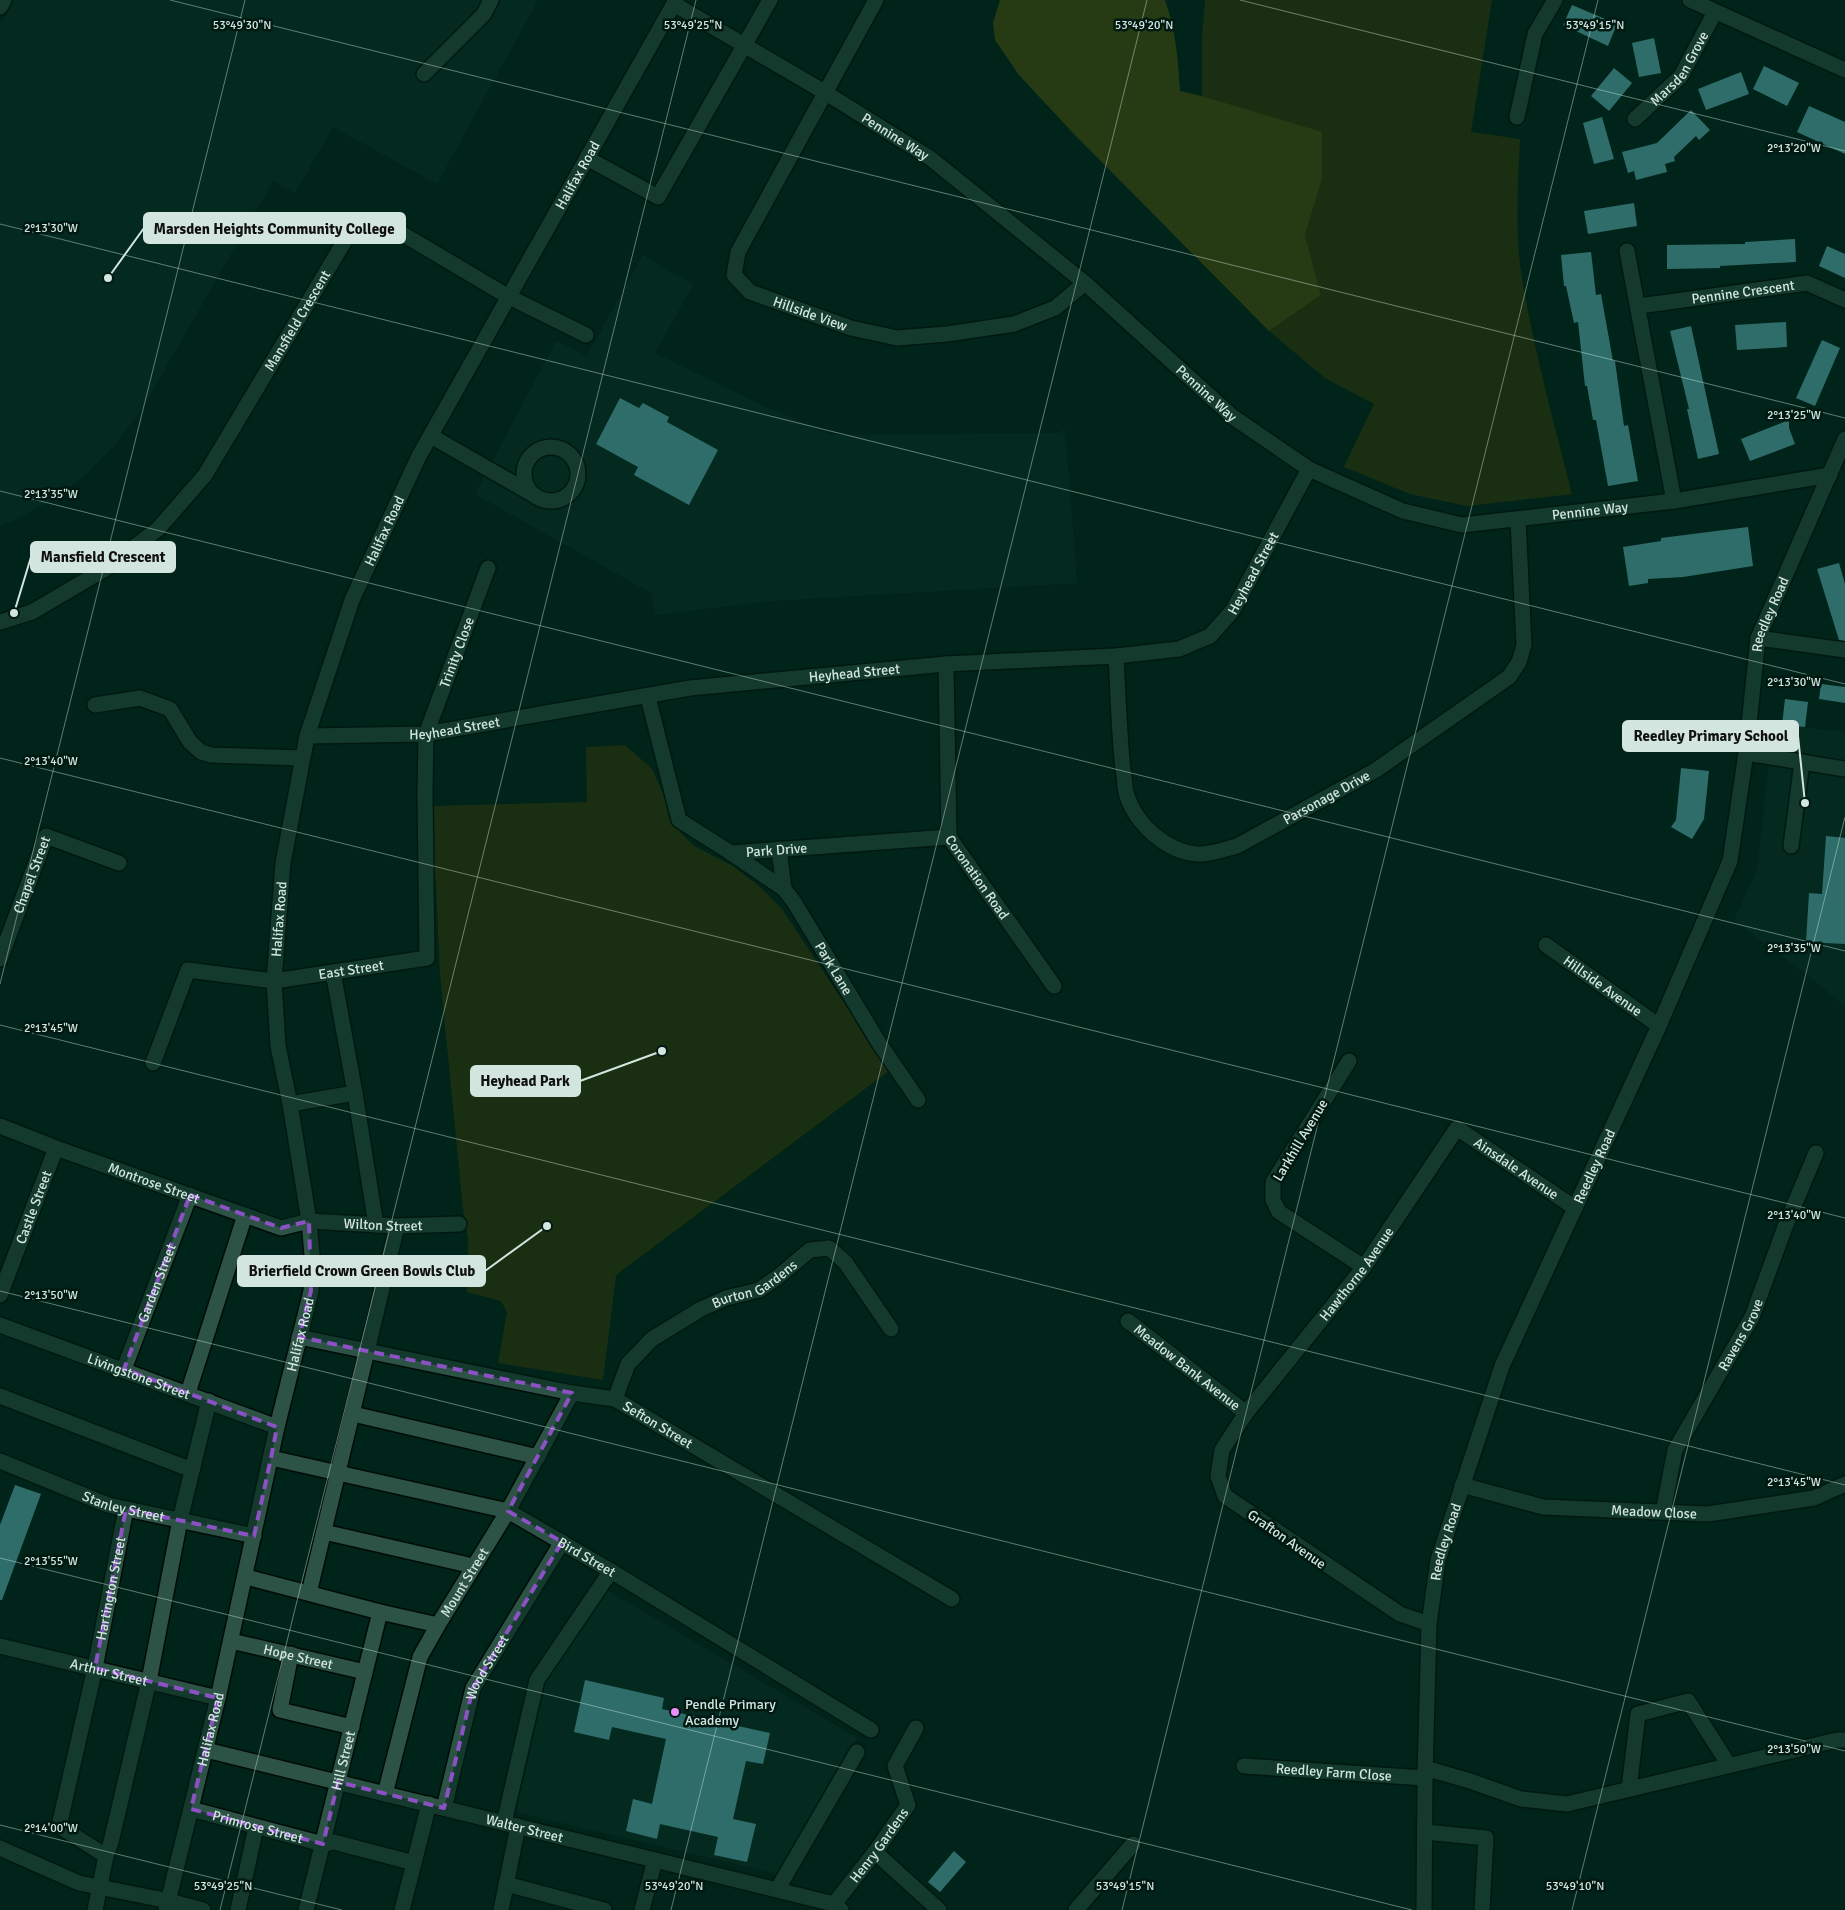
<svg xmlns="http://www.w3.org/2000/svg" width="1845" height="1910" font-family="Signika,sans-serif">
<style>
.built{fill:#0a3026}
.green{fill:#3b3d07}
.forest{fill:#55580e}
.building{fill:#67c6cd}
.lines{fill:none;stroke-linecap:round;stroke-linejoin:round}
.minor-casing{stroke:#000c06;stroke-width:18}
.minor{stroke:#2d5246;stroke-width:15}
.marked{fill:none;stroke:#8c51c5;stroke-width:4;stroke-dasharray:10 6;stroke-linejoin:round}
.ticks{fill:none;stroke:#d2e6df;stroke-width:1;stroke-opacity:0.45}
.poi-dot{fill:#eb8dfb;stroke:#001912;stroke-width:2}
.labels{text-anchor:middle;stroke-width:5;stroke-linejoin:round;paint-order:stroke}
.street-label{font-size:14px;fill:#d2e6df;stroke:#001912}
.poi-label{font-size:14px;fill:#d2e6df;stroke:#001912;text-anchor:start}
.ticks-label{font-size:12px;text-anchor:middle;fill:#d2e6df;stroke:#001912;stroke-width:5;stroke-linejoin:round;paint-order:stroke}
.leader{fill:none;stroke:#d2e6df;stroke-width:2}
.callout-dot{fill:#d2e6df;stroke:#001912;stroke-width:2}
.callout{fill:#d2e6df;stroke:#d2e6df;stroke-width:2}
.callout-label{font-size:15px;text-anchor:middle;font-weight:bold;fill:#111}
</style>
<rect width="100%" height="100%" fill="#00241a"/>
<g class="built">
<path d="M13 0H538L437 184 333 127 295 193 273 181 143 407 116 444 82 478 48 502 13 521 0 526V23L6 17Z"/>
<path d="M643 255 693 285 655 353 762 405 831 435 1060 433 1065 428 1077 583 771 601 655 615 651 593 475 494 556 341 587 356Z"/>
<path d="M1773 724 1845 732V1007L1820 985 1734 920 1756 873H1757Z"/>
<path d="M607 1590 857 1738 782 1875 516 1812 543 1686Z"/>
</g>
<g class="green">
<path d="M1205 0H1492L1471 132 1520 139C1518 181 1515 230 1521 272 1533 347 1553 420 1572 494L1467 506 1410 494 1344 467 1374 404 1325 378 1269 331 1321 295 1305 235 1322 179V133L1202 96V37Z"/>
<path d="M625 745 652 769 680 832 694 846 733 866 760 887 782 909 889 1071 616 1275 603 1380 498 1363 507 1312 501 1301 467 1292 468 1238 463 1209 440 974 432 806 587 802 586 747Z"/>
</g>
<path class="forest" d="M1000 0H1165C1176 31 1178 59 1180 91L1202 96 1322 132V179L1305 235 1321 295 1269 331 1073 133 1019 75 995 40 993 23Z"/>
<g class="building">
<path d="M1572 5 1617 24 1608 46 1563 25Z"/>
<path d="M1654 38 1661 73 1639 77 1632 43Z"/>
<path d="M1764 66 1799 83 1787 106 1753 89Z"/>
<path d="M1614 68 1632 83 1609 111 1591 96Z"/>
<path d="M1741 72 1749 94 1706 110 1698 89Z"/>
<path d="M1809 106 1845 122V154L1797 132Z"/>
<path d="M1691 110 1710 130 1699 140 1696 136 1674 157 1675 161 1665 164 1667 172 1636 180 1634 171 1628 173 1622 152 1657 143Z"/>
<path d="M1602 117 1614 159 1594 164 1583 123Z"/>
<path d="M1634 203 1637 226 1588 234 1584 211Z"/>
<path d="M1795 239 1796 262 1720 266V268L1667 269V245L1745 244V242Z"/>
<path d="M1827 246 1845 254V278L1819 266Z"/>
<path d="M1591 252 1596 295 1601 294 1613 361H1615L1624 426 1628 425 1638 481 1608 486 1596 420H1593L1587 386H1585L1578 322 1574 323 1566 286H1564L1561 255Z"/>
<path d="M1786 322 1787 347 1737 350 1735 325Z"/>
<path d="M1691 326 1719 454 1698 459 1687 409H1689L1670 331Z"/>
<path d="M1822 340 1840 348 1815 406 1796 398Z"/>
<path d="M620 398 639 408 643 403 669 417 667 422 718 450 689 505 634 475 638 467 596 444Z"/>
<path d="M1789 420V428L1795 444 1750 461 1741 439Z"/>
<path d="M1748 527 1753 566 1683 577 1648 579V583L1629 586 1623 547 1661 541V538Z"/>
<path d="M1839 563 1845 584V641L1839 640 1817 569Z"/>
<path d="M1821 684 1845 687V703L1819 699Z"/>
<path d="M1785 699 1808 702 1805 727 1782 725Z"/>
<path d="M1681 768 1709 771 1704 819 1692 839 1671 827 1676 820Z"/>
<path d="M1826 836 1845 838V944L1806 942 1809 893 1822 894Z"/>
<path d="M15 1485 41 1494 2 1600H0V1525Z"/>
<path d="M585 1680 664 1698 662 1709 770 1733 763 1764 746 1761 733 1819 756 1824 747 1862 714 1855 718 1837 660 1824 657 1839 626 1831 633 1799 652 1804 666 1739 612 1727 609 1740 574 1732Z"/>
<path d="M954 1851 966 1862 940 1892 928 1882Z"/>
</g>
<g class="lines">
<defs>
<g id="minor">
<path id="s1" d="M876 0 738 252 734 275 750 292 851 328 897 338 947 334 1014 324 1055 308 1085 283"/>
<path d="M1690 0 1845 70"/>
<path id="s2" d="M674 4 826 93 930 158 1085 283 1233 417 1309 469 1403 511 1462 525 1674 501 1830 475"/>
<path d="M0 7 4 0"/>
<path d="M424 74 484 14 491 0"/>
<path d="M1517 117 1535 34 1555 0"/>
<path id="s3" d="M1635 119 1681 76 1715 12"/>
<path d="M587 158 658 197 770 0"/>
<path d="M1627 251 1674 501"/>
<path id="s4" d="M1639 306 1807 283 1845 300"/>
<path d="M431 436 532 494"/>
<circle cx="551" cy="474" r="27"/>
<path id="s5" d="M0 622 32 612 105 569 158 529 205 475 353 227 384 223 509 297 586 335"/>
<path d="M1758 638 1845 650"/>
<path id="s6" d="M1116 656C1118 694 1119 732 1123 770 1125 778 1124 788 1127 796 1136 824 1167 852 1197 854 1210 855 1225 849 1237 846L1376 770 1509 677 1519 662 1524 645 1518 520"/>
<path id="s7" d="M946 664 949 837 1054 986"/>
<path id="s8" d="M648 697 679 820 731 853 949 837"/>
<path d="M95 705 140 698 170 709 190 742 201 752 211 755 302 758"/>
<path id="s9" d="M307 736 426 734 690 688 946 664 1116 656 1179 649 1210 636 1233 610 1309 469"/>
<path d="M1746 753 1845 769"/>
<path d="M1791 846 1802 762"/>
<path d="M779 849 784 889"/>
<path id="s10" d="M731 853 784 889 794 902 879 1043 918 1100"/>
<path id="s11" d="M1546 945 1659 1026"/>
<path id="s12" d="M0 959 46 836 119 863"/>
<path d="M333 972 355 1093 376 1225"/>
<path d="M1349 1061 1273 1182V1200L1279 1212 1364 1267"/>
<path id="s13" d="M153 1063 188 970 274 981 427 958 425 793 426 734 488 568"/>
<path d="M290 1104 355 1093"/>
<path id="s14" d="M0 1126 56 1148 281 1228 309 1221 397 1226 459 1224"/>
<path id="s15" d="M0 1295 56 1148"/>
<path id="s16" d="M1128 1321 1246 1413"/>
<path id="s17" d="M0 1325 277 1427"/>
<path id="s18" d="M299 1337 572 1393 615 1399 952 1599"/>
<path id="s19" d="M124 1369 190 1195"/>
<path d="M188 1393 245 1215"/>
<path d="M0 1396 192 1470"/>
<path id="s20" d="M615 1399 628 1364 652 1339 701 1309 726 1298 759 1290 779 1276 810 1250 829 1248 845 1262 891 1329"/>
<path d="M353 1414 538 1457"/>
<path id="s21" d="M271 1458 508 1511 611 1571 871 1730"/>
<path id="s22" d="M0 1461 108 1505 254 1536"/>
<path id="s23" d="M1462 1485 1543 1507 1708 1514 1814 1498 1845 1484"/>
<path id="s24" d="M1663 1512 1675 1450 1752 1317 1785 1227 1816 1153"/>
<path d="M324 1532 473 1566"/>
<path id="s25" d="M246 1577 380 1612 438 1625 508 1511 572 1393"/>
<path d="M309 1593 397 1226"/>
<path id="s26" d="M1429 1624 1400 1614 1225 1496 1218 1476 1222 1450 1246 1413 1364 1267 1457 1128 1575 1208"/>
<path id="s27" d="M231 1641 365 1672"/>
<path id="s28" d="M0 1646 218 1698"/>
<path d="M291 1654 280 1710 352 1727"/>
<path id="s29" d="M206 1750 834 1904 841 1910"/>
<path id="s30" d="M1244 1766 1425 1778"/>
<path d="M1425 1768 1470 1781 1521 1799 1567 1804 1837 1740H1845"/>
<path d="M1629 1789 1638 1714 1688 1701 1729 1765"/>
<path d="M385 1794 420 1657 438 1625"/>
<path id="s31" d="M444 1808 473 1688 562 1542"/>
<path id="s32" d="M191 1809 323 1844 334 1842 414 1863"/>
<path d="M504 1823 537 1680 611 1571"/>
<path d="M1425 1832 1486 1838 1482 1910"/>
<path d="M0 1848 79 1883 169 1901 203 1910"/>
<path d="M875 1852 939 1910"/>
<path id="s33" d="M106 1856 59 1826 95 1668 126 1509"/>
<path d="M506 1884 604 1910"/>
<path d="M777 1890 857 1752"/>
<path id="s34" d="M834 1904 875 1852 908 1805 895 1766 916 1728"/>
<path d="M95 1910 106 1856 111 1842 149 1681 180 1520 209 1401"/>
<path id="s35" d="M166 1910 218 1698 277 1427 311 1291 313 1266 309 1221 290 1104 278 1046 274 981 283 863 307 736 352 600 419 456 676 0"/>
<path d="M238 1910 256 1827"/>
<path id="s36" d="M306 1910 380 1612"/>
<path d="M402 1910 429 1804"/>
<path d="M501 1910 518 1826"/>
<path d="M642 1910 655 1860"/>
<path d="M1076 1910 1133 1844"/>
<path id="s37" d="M1424 1910 1425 1778 1429 1624 1438 1560 1502 1366 1659 1026 1730 861 1746 753 1758 638 1845 439"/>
</g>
</defs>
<use href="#minor" class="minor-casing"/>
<use href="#minor" class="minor"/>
</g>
<path d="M0 0H1845V1910H0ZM190 1195 281 1228 309 1221 311 1291 299 1337 572 1393 508 1511 562 1542 473 1688 444 1808 338 1782 323 1844 191 1809 218 1698 95 1668 126 1509 254 1536 271 1458 277 1427 124 1369Z" fill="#00241a" fill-opacity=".55" fill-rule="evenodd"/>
<path class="marked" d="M190 1195 281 1228 309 1221 311 1291 299 1337 572 1393 508 1511 562 1542 473 1688 444 1808 338 1782 323 1844 191 1809 218 1698 95 1668 126 1509 254 1536 271 1458 277 1427 124 1369Z"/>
<path class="ticks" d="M170 0 1845 418M1240 0 1845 151M0 224 1845 684M0 491 1845 951M0 758 1845 1218M0 984 245 0M0 1025 1845 1485M0 1291 1845 1751M0 1558 1412 1910M0 1825 342 1910M220 1910 696 0M671 1910 1147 0M1122 1910 1598 0M1572 1910 1845 817"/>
<circle class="poi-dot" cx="675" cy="1712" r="5"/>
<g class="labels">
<g class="street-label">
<text dy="5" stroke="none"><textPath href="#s3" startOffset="68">Marsden Grove</textPath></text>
<text dy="5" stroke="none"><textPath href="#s2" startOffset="258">Pennine Way</textPath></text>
<text dy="5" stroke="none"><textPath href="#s35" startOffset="1821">Halifax Road</textPath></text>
<text dy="5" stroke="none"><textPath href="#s4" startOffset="105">Pennine Crescent</textPath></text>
<text dy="5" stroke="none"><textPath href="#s1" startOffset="398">Hillside View</textPath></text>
<text dy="5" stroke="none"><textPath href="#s5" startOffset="436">Mansfield Crescent</textPath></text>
<text dy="5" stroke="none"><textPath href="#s2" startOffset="662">Pennine Way</textPath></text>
<text dy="5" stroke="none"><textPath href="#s2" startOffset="1082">Pennine Way</textPath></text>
<text dy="5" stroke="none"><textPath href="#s35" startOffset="1416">Halifax Road</textPath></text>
<text dy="5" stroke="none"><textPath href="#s9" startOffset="988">Heyhead Street</textPath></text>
<text dy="5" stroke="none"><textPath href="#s37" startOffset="1360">Reedley Road</textPath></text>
<text dy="5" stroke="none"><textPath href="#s13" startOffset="652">Trinity Close</textPath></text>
<text dy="5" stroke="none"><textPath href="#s9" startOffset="552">Heyhead Street</textPath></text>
<text dy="5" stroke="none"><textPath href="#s9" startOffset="148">Heyhead Street</textPath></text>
<text dy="5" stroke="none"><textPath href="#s6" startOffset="379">Parsonage Drive</textPath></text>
<text dy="5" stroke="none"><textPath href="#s8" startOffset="234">Park Drive</textPath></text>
<text dy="5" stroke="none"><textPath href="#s7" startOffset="222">Coronation Road</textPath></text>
<text dy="5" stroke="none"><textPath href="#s12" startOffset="90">Chapel Street</textPath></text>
<text dy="5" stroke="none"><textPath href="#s35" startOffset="1011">Halifax Road</textPath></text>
<text dy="5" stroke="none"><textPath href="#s10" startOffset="158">Park Lane</textPath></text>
<text dy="5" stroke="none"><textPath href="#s13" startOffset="264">East Street</textPath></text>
<text dy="5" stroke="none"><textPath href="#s11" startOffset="70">Hillside Avenue</textPath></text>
<text transform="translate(1300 1140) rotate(-59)" y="5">Larkhill Avenue</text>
<text dy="5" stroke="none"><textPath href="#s37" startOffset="775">Reedley Road</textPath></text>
<text dy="5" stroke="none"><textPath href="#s26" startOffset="760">Ainsdale Avenue</textPath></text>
<text dy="5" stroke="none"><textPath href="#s14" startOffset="164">Montrose Street</textPath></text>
<text dy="5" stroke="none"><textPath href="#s15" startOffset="94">Castle Street</textPath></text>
<text dy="5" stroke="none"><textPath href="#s14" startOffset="402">Wilton Street</textPath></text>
<text dy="5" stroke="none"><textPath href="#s26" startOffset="511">Hawthorne Avenue</textPath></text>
<text dy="5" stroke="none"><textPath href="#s19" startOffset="92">Garden Street</textPath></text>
<text dy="5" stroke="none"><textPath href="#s20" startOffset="189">Burton Gardens</textPath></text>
<text dy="5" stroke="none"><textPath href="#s35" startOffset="591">Halifax Road</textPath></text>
<text dy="5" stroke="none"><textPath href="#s24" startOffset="196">Ravens Grove</textPath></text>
<text dy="5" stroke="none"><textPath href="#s16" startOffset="75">Meadow Bank Avenue</textPath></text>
<text dy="5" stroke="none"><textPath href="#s17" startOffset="148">Livingstone Street</textPath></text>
<text dy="5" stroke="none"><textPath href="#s18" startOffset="372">Sefton Street</textPath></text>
<text dy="5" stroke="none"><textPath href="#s22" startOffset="132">Stanley Street</textPath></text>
<text dy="5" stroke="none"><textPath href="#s23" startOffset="195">Meadow Close</textPath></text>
<text transform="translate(1287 1539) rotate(35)" y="5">Grafton Avenue</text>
<text dy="5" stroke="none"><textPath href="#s37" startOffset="370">Reedley Road</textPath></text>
<text dy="5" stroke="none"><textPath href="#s21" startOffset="334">Bird Street</textPath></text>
<text dy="5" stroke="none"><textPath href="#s25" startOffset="248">Mount Street</textPath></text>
<text dy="5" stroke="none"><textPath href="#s33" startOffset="299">Hartington Street</textPath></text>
<text dy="5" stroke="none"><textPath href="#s27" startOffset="69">Hope Street</textPath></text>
<text dy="5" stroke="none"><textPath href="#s31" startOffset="148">Wood Street</textPath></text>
<text dy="5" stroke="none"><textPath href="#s28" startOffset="112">Arthur Street</textPath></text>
<text dy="5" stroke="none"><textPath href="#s35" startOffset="186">Halifax Road</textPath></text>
<text dy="5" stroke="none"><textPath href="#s36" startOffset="154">Hill Street</textPath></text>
<text dy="5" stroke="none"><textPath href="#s30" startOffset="90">Reedley Farm Close</textPath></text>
<text dy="5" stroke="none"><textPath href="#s32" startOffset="69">Primrose Street</textPath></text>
<text dy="5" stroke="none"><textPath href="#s29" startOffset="328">Walter Street</textPath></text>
<text dy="5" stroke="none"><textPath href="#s34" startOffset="74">Henry Gardens</textPath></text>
</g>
<g class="poi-label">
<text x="685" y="1709">Pendle Primary<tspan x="685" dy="16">Academy</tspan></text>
</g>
</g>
<g class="ticks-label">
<text x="242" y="29">53°49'30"N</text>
<text x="693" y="29">53°49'25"N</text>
<text x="1144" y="29">53°49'20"N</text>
<text x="1595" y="29">53°49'15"N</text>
<text x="1794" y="152">2°13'20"W</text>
<text x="51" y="232">2°13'30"W</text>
<text x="1794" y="419">2°13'25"W</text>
<text x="51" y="498">2°13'35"W</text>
<text x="1794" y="686">2°13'30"W</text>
<text x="51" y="765">2°13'40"W</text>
<text x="1794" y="952">2°13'35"W</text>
<text x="51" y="1032">2°13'45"W</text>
<text x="1794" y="1219">2°13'40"W</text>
<text x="51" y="1299">2°13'50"W</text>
<text x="1794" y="1486">2°13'45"W</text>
<text x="51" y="1565">2°13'55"W</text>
<text x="1794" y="1753">2°13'50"W</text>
<text x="51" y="1832">2°14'00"W</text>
<text x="223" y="1890">53°49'25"N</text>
<text x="674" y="1890">53°49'20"N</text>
<text x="1125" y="1890">53°49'15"N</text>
<text x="1575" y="1890">53°49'10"N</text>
</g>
<path class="leader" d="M108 278L144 228M14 613L31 557M1805 803L1798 736M662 1051L580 1081M547 1226L485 1271"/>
<g class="callout-dot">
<circle cx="108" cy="278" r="5"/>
<circle cx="14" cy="613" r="5"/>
<circle cx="1805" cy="803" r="5"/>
<circle cx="662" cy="1051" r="5"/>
<circle cx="547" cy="1226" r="5"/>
</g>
<g class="callout">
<rect x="144" y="213" width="261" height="30" rx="5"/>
<rect x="31" y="542" width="144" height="30" rx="5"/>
<rect x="1623" y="721" width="175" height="30" rx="5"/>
<rect x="471" y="1066" width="109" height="30" rx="5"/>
<rect x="238" y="1256" width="247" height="30" rx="5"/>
</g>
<g class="callout-label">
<text x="274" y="234">Marsden Heights Community College</text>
<text x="103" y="562">Mansfield Crescent</text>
<text x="1711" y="741">Reedley Primary School</text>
<text x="525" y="1086">Heyhead Park</text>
<text x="362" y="1276">Brierfield Crown Green Bowls Club</text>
</g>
</svg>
